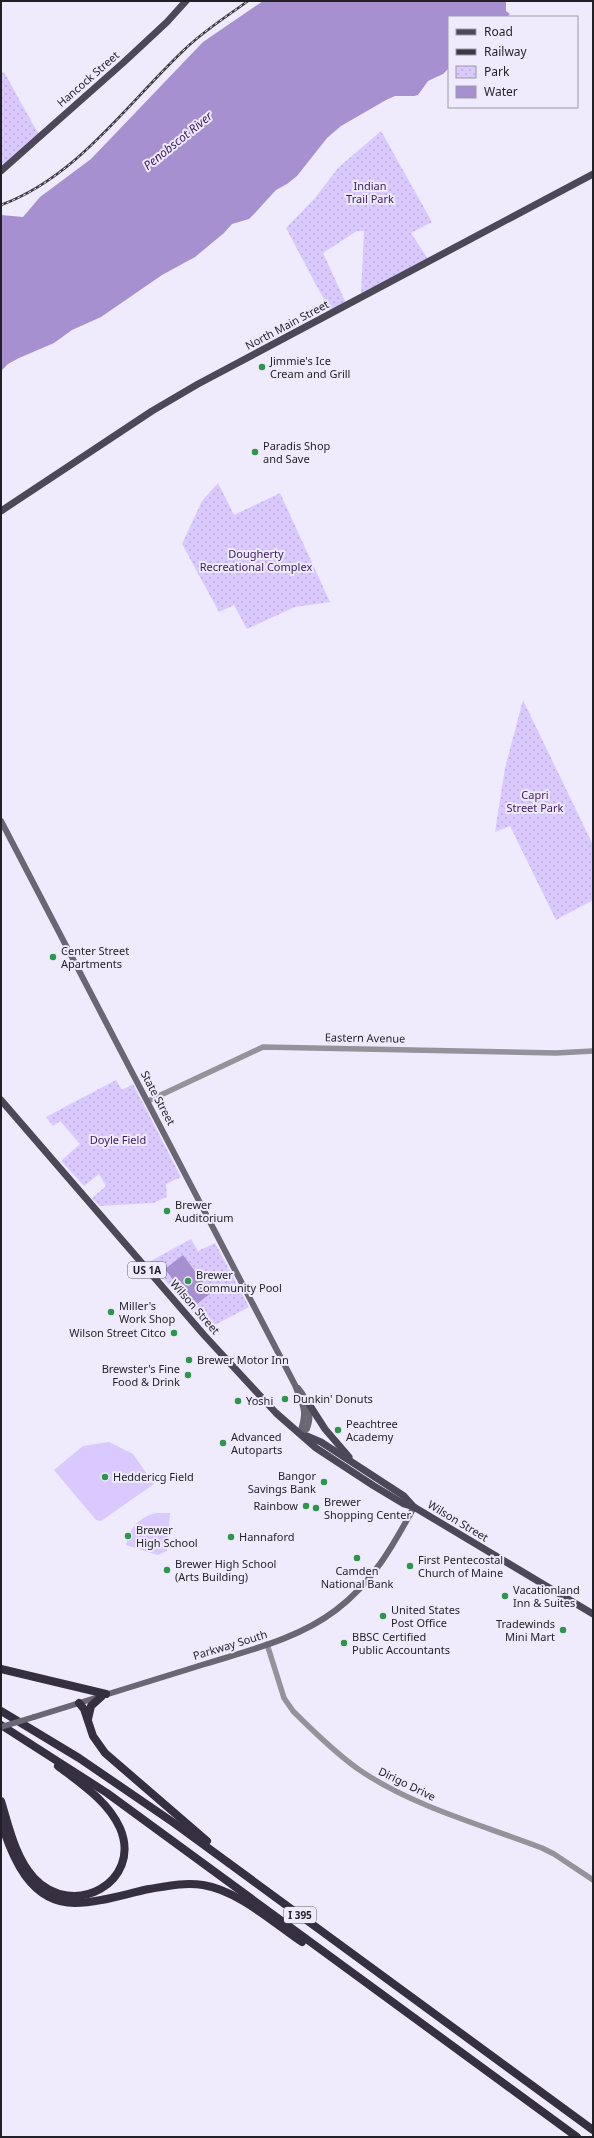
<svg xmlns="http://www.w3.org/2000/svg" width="594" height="2138" font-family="'Noto Sans',sans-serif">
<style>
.grass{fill:#dac9ff}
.park{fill:url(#park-dots)}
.water{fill:#a690cf}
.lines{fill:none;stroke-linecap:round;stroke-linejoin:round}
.tertiary{stroke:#94929b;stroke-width:5.5}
.secondary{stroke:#6a6674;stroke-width:6}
.primary{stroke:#4d4858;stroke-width:7}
.motorway{stroke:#352f40;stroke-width:8}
.rail-casing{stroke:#3c3942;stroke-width:2.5}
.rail{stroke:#efeafc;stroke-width:1;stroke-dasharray:3;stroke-linecap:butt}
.secondary-bridge{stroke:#6a6674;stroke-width:6}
.poi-dot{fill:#2d964d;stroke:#efeafc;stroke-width:1.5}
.labels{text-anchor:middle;stroke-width:4;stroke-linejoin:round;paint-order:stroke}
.shield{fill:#efeafc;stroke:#605c67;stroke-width:1}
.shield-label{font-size:10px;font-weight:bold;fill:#221f27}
.street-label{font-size:11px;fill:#221f27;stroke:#efeafc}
.park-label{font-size:11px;fill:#3b1964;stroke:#efeafc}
.poi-label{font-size:11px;fill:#221f27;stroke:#efeafc;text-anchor:start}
.water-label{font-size:12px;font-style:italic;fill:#3d1c66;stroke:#efeafc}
</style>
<defs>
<pattern id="park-dots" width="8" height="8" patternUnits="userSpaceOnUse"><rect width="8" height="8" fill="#dac9ff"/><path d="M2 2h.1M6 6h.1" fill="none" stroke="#bbacdb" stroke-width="1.8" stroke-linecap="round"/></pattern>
</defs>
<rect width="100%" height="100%" fill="#efeafc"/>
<g class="grass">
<path d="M109 1442 133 1454 154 1484 101 1521 96 1520 54 1470 83 1446Z"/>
<path d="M156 1513H170L167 1551 158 1555 126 1545C130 1528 139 1517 156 1513Z"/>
</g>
<g class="park">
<path d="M4 72 39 135 1 169V73Z"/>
<path d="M381 131 432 222 411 233 428 259 361 295 364 231H357L323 253 346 303 330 311 286 228 315 198 338 168Z"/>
<path d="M218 483 234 515 280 493 330 602 295 607 247 629 234 605 219 612 182 544 202 501Z"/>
<path d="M523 700 593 845V900L556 920 510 826 495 832 505 768Z"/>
<path d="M116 1080 122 1090 133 1084 181 1177 166 1184 167 1197 153 1203 100 1206 92 1198 106 1186 99 1174 84 1186 61 1161 80 1144 60 1121 53 1126 46 1117Z"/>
<path d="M191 1239 198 1251 215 1243 249 1307 207 1329 149 1262Z"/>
</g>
<g class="water">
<path d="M263 1H506V11L510 14 506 17H449V68L443 74 428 81 418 95 414 96H395L386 100 341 126 327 138 297 176 287 184 276 190 254 214 249 219 232 224 224 233 195 257 162 275 101 317 72 330 54 343 19 358 8 364 1 371V215L23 217 40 197 91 159 203 42Z"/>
<path d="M183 1255 211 1293 193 1307 165 1269Z"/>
</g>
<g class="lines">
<g class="tertiary">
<path d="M148 1101 263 1047 556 1053 593 1051"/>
<path d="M267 1644 284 1698 293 1711C312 1730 342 1759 364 1773 418 1808 482 1825 542 1848L554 1854 593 1880"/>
</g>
<g class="secondary">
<path d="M1 821 295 1385C303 1407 308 1409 300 1433"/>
<path d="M298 1388C308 1400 313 1413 307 1429L300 1433"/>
<path d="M34 1717C91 1699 148 1682 205 1664 250 1650 298 1639 336 1610 372 1583 393 1546 414 1507"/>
</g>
<g class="primary">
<path d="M1 171 124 62 167 22 186 1"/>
<path d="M1 511 152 411 198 384 593 174"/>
<path d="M1 1100 204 1335 276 1413 316 1448 374 1486 404 1504 414 1507 593 1614"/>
<path d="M307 1401 325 1429 349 1457"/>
<path d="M307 1436 321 1442 404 1496 414 1507"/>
</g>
<g class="motorway">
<path d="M1 1669 106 1694"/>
<path d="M79 1703 84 1709 93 1736 105 1753 207 1841"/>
<path d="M1 1711 79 1758 174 1823 593 2130"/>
<path d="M88 1719 91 1706 102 1696"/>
<path d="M1 1725 107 1793 577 2137"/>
<path d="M1 1801C9 1827 15 1857 34 1878 73 1920 143 1882 120 1828 108 1801 80 1783 58 1766"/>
<path d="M1 1822C12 1857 30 1903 75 1903 99 1903 125 1894 149 1889 167 1886 185 1882 203 1885 237 1890 274 1923 302 1942"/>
</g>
<defs>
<path id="rail" d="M1 205C77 177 126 105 183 51 202 32 226 17 248 1"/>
</defs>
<use href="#rail" class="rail-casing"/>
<use href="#rail" class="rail"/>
<path class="secondary-bridge" d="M1 1727 34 1717"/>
</g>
<g class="poi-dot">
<circle cx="262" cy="367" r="4"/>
<circle cx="255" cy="452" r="4"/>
<circle cx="53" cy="957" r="4"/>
<circle cx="167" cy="1211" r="4"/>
<circle cx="188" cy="1281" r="4"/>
<circle cx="111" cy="1312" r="4"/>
<circle cx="174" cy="1333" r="4"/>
<circle cx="189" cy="1360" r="4"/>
<circle cx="188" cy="1375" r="4"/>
<circle cx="285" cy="1399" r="4"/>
<circle cx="238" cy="1401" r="4"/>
<circle cx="338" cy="1430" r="4"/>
<circle cx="223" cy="1443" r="4"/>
<circle cx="105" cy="1477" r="4"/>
<circle cx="324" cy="1482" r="4"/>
<circle cx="306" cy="1506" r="4"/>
<circle cx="316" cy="1508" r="4"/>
<circle cx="128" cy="1536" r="4"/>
<circle cx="231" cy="1537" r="4"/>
<circle cx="357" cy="1558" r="4"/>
<circle cx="410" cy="1566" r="4"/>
<circle cx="167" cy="1570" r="4"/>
<circle cx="505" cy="1596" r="4"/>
<circle cx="383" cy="1616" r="4"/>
<circle cx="563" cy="1630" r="4"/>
<circle cx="344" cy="1643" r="4"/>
</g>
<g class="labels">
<g class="shield">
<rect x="128" y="1262" width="38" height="16" rx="3"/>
<rect x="284" y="1907" width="32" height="16" rx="3"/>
</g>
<g class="shield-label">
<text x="147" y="1274">US 1A</text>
<text x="300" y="1919">I 395</text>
</g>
<g class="street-label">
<text transform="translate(88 79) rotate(-41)" y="4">Hancock Street</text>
<text transform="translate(287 325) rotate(-28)" y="4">North Main Street</text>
<text transform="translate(365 1038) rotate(1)" y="4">Eastern Avenue</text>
<text transform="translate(158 1098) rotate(62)" y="4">State Street</text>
<text transform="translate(195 1307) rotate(49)" y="4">Wilson Street</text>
<text transform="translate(458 1521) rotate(31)" y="4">Wilson Street</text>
<text transform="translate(230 1645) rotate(-17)" y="4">Parkway South</text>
<text transform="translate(407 1784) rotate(26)" y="4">Dirigo Drive</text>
</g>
<g class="park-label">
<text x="370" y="190">Indian<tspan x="370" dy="13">Trail Park</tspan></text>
<text x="256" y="558">Dougherty<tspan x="256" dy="13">Recreational Complex</tspan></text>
<text x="535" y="799">Capri<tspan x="535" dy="13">Street Park</tspan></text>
<text x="118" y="1144">Doyle Field</text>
</g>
<g class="poi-label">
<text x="270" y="365">Jimmie's Ice<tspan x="270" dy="13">Cream and Grill</tspan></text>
<text x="263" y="450">Paradis Shop<tspan x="263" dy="13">and Save</tspan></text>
<text x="61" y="955">Center Street<tspan x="61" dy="13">Apartments</tspan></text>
<text x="175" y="1209">Brewer<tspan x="175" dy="13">Auditorium</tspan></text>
<text x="196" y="1279">Brewer<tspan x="196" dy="13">Community Pool</tspan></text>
<text x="119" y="1310">Miller's<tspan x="119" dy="13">Work Shop</tspan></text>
<text x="166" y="1337" text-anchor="end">Wilson Street Citco</text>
<text x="197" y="1364">Brewer Motor Inn</text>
<text x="180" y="1373" text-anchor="end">Brewster's Fine<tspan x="180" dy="13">Food &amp; Drink</tspan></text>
<text x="293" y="1403">Dunkin' Donuts</text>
<text x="246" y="1405">Yoshi</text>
<text x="346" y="1428">Peachtree<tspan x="346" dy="13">Academy</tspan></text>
<text x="231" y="1441">Advanced<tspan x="231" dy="13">Autoparts</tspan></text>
<text x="316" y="1480" text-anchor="end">Bangor<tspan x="316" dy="13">Savings Bank</tspan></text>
<text x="113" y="1481">Heddericg Field</text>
<text x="324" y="1506">Brewer<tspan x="324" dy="13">Shopping Center</tspan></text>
<text x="298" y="1510" text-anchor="end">Rainbow</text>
<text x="136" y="1534">Brewer<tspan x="136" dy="13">High School</tspan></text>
<text x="239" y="1541">Hannaford</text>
<text x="418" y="1564">First Pentecostal<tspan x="418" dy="13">Church of Maine</tspan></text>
<text x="175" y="1568">Brewer High School<tspan x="175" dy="13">(Arts Building)</tspan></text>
<text x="357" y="1575" text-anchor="middle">Camden<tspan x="357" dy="13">National Bank</tspan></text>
<text x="513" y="1594">Vacationland<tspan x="513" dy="13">Inn &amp; Suites</tspan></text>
<text x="391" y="1614">United States<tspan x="391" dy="13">Post Office</tspan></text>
<text x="555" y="1628" text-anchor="end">Tradewinds<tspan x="555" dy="13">Mini Mart</tspan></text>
<text x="352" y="1641">BBSC Certified<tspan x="352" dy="13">Public Accountants</tspan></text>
</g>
<g class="water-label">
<text transform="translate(178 141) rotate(-39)" y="4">Penobscot River</text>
</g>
</g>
<rect width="594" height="2138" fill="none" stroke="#221f27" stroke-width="4"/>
<rect x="448" y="16" width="130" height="92" fill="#efeafc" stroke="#9d99a7"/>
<rect x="456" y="29" width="20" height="6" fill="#4d4858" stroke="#9d99a7"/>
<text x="484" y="36" font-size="12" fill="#221f27">Road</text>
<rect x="456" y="49" width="20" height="6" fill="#3c3942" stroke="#9d99a7"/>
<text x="484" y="56" font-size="12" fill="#221f27">Railway</text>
<rect x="456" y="66" width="20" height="12" fill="url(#park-dots)" stroke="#9d99a7"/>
<text x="484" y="76" font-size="12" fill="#221f27">Park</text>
<rect x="456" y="86" width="20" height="12" fill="#a690cf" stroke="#9d99a7"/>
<text x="484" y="96" font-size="12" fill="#221f27">Water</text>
</svg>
